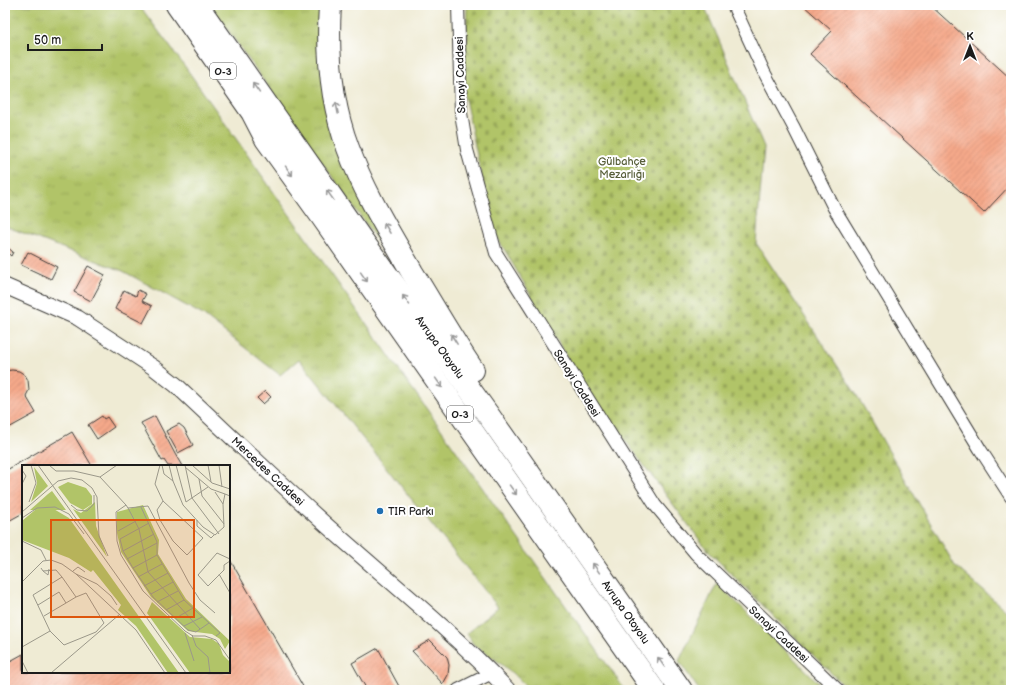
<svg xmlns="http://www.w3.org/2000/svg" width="1016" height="695" font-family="'Balsamiq Sans',sans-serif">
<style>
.grass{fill:url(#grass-tufts);stroke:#667042}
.cemetery{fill:url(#cemetery-stones);stroke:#667042}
.park{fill:#b1c468;stroke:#667042}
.building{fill:url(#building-hatch)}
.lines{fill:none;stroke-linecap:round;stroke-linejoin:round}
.minor-casing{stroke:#3c3b38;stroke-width:14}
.tertiary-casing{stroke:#3c3b38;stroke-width:17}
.motorway-casing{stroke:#3c3b38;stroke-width:24}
.minor{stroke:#fff;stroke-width:12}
.tertiary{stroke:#fff;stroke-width:15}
.motorway{stroke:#fff;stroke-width:22}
.oneway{stroke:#999}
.poi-dot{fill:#1f6fb2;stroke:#fff;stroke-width:1.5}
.labels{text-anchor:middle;stroke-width:4;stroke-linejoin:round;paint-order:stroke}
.shield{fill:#fff;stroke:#606060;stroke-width:1}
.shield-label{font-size:10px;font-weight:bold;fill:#1c1c1c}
.street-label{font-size:11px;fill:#1c1c1c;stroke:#fff}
.park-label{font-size:11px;fill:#585f3a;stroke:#fff}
.poi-label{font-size:11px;fill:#1c1c1c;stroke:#fff;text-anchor:start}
.inset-road{fill:none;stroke:#9b988a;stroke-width:1}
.view{fill:#de560d;fill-opacity:0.15;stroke:#de560d;stroke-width:2}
.inset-edge{fill:none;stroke:#1c1c1c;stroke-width:2}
</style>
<defs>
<pattern id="grass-tufts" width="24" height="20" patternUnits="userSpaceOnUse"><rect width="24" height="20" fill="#b1c468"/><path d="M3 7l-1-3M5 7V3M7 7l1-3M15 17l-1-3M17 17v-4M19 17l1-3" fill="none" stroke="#98a85a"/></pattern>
<pattern id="cemetery-stones" width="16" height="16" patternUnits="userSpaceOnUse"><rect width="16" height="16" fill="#b1c468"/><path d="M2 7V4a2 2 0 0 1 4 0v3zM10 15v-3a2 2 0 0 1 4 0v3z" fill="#98a85a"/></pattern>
<pattern id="building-hatch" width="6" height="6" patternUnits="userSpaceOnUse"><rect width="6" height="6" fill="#f5a88a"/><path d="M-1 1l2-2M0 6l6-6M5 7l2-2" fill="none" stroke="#d19076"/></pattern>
</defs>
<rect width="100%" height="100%" fill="#fff"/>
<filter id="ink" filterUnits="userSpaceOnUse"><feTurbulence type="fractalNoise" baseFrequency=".025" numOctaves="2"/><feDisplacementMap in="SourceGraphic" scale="8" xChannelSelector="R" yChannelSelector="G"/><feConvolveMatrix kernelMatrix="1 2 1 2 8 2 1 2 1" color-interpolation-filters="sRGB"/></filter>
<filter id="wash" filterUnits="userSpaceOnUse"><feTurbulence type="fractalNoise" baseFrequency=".012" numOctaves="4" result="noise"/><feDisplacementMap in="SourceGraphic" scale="16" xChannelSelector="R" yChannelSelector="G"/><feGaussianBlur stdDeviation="0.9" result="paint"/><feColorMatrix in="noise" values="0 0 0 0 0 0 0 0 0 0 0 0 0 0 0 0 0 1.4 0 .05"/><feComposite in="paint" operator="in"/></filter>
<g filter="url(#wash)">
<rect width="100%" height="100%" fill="#efebd4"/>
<g class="grass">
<path d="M5 5H139L186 68 625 690H530L517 677 500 663 473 644 467 633 498 607 299 359 280 375 203 315 123 271 5 226Z"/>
<path d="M210 5H322L321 47 399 266 397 268Z"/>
</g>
<path class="cemetery" d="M467 5H704L764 147 756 243 856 394 955 566 1011 615V690H848L708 551 580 380 493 230 464 94Z"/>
<path class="park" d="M717 583 826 690H699L679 661Z"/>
<g id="blocks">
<g class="building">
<path d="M803 5H930L1011 79V184L984 213 810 54 832 31Z"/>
<path d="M6 246 13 252 11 256 5 251Z"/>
<path d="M28 252 57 267 51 279 21 265Z"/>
<path d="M88 266 105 275 91 301 74 292Z"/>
<path d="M124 290 136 296 138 290 146 294 142 301 152 306 143 323 115 309Z"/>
<path d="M12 370 19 371 25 375 28 380 29 390 26 396 36 413 5 430V371Z"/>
<path d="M265 391 271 397 263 404 257 398Z"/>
<path d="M102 416 104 419 107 417 114 427 97 439 88 425Z"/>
<path d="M155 416 175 454 182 466H168L164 460 162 461 141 423Z"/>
<path d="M179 424 184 428 193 445 178 453 166 431Z"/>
<path d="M72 432 92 466H23V513L5 523V471Z"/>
<path d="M229 558 305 690H5V664L23 654V672H229Z"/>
<path d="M430 640 447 657 449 665 448 675 443 684 412 651Z"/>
<path d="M378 648 401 690H367L352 663Z"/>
</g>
</g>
</g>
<g filter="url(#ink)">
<use href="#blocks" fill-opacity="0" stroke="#3c3b38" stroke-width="1"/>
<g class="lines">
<defs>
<g id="minor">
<path d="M458 5 461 113 467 150 496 253 655 505 696 554 838 690"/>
<path d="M733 5 764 72 793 126 834 208 980 449 1011 497"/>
<path d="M458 690 492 673"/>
</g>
<path id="tertiary" d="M5 286 78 318 153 367 176 385C222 428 268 472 315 515 379 573 448 627 508 690"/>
<g id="motorway">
<path d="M177 5 252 112 266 139 320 214 654 690"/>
<path d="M197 5 359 236 489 416 681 690"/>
<path d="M330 5C327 53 331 103 348 148 364 192 389 232 412 272 432 304 451 338 473 370"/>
</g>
</defs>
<use href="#minor" class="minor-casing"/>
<use href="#tertiary" class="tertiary-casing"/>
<use href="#motorway" class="motorway-casing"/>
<use href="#minor" class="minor"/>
<use href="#tertiary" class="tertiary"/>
<use href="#motorway" class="motorway"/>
</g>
<defs><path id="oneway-shaft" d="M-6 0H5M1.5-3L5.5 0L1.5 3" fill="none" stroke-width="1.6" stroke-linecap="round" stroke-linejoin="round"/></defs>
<g class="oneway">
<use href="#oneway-shaft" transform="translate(256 88) rotate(-125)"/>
<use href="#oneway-shaft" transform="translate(337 108) rotate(-101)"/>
<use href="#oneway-shaft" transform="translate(289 171) rotate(54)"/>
<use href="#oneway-shaft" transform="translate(330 195) rotate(-125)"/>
<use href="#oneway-shaft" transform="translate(387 228) rotate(-120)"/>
<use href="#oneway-shaft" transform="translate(364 277) rotate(55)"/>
<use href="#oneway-shaft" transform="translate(406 300) rotate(-126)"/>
<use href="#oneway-shaft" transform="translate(454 339) rotate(-122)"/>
<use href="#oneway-shaft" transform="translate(439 383) rotate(55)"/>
<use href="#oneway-shaft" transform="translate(513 490) rotate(54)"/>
<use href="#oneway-shaft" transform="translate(596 568) rotate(-125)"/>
<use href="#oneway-shaft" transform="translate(661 662) rotate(-125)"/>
</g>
</g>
<circle class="poi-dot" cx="380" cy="511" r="4"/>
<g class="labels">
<g class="shield">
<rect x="210" y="63" width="26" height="16" rx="3"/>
<rect x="447" y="406" width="26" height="16" rx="3"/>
</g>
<g class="shield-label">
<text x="223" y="75">O-3</text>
<text x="460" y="418">O-3</text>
</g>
<g class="street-label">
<text transform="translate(460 75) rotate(-92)" y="4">Sanayi Caddesi</text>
<text transform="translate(440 347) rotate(54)" y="4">Avrupa Otoyolu</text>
<text transform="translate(577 383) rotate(58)" y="4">Sanayi Caddesi</text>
<text transform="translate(268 471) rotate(43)" y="4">Mercedes Caddesi</text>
<text transform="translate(626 612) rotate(55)" y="4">Avrupa Otoyolu</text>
<text transform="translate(779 634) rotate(43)" y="4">Sanayi Caddesi</text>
</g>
<g class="park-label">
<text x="622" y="165">Gülbahçe<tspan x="622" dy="13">Mezarlığı</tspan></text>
</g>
<g class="poi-label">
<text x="388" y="515">TIR Parkı</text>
</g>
</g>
<g transform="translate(22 465)">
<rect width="208" height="208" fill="#efebd4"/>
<path d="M12 2 26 21 9 37 15 18ZM46 17 64 23 70 31V39L61 45 48 38 36 22ZM30 26 44 45H8L26 29ZM73 37 74 61 85 92 51 44 59 48ZM30 43 47 53 157 208H146L114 161 96 145 99 140 71 105 69 107 47 93 0 75V56L13 45Z" fill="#b1c468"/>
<path d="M121 40 137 75 136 89 164 134 208 176 203 184 198 174 190 169 166 166 129 132 99 87 95 68V47Z" fill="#b1c468"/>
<path d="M130 137 168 172 190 174 197 179 201 190 208 197V208H168L125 148Z" fill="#b1c468"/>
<path class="inset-road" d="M16 0 164 208M27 0 34 6H52L78 12 104 40 94 47 95 76 99 90 121 126 163 166 171 171H183L194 175 208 195M138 0 133 19 141 36M140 0 142 9 151 16 161 40 181 62 193 70 202 62 201 39 193 27M147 0 151 16M154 0 164 37M163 0 170 33 197 69M170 0 190 18 208 24M186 0 189 17M197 0 200 22M163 2 189 24 203 29M0 5 4 11 0 19M78 12 95 0M177 14 180 31 202 59M141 36 181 73 165 90 151 76 138 55 135 45ZM7 37 14 18 9 0M164 37 186 22M201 39 203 29 208 31M49 40 55 45 65 46 72 39V30M104 40 106 43 126 41 167 118 178 135 193 148M119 42 135 77V90L162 135 198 168 194 171M106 43 117 64 126 107 178 164M0 47 36 16 49 13 60 15 70 23 75 32 77 71 86 91M0 53 15 43 33 42 47 49 62 69M175 55V61L189 73 192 70M208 56V93M127 58 98 74 101 86 111 103 131 132 166 165 174 167 187 158M96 66 114 56M0 76 19 85 24 95M101 86 132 69M105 94 135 78M208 94 195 88 176 110 186 121 202 105V100L208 96M19 103 21 106 34 105 40 112 11 130 28 166M111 103 135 90M21 106 26 110 27 104M51 106 56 102 63 107M54 109 75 119 89 131 95 140M197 109 208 128M116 112 140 99M0 117 21 96 29 95 40 99 54 109 114 165 143 208M122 121 146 108M129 129 151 117M135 137 156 126M16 140 37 127 44 138 54 132M144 145 162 135M22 151 44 138M154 153 171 143M162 161 180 152M163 168 172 196M170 170 174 181 186 192 188 208M0 182 28 166 42 180 74 167 82 158 64 128 54 132 40 112M0 196 6 208M29 208 98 149"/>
<path class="view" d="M29 55H172V152H29Z"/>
<rect width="208" height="208" class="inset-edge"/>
</g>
<rect width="1016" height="695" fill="none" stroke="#fff" stroke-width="20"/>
<g transform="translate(970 46)" stroke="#ffffff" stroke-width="3" paint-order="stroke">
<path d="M0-3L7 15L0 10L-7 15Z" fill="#1c1c1c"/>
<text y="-6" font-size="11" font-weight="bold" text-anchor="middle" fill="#1c1c1c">K</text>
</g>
<path d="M28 44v6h74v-6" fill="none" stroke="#1c1c1c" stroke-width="2"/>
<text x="34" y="44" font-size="12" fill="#1c1c1c" stroke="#ffffff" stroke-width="3" paint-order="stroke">50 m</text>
</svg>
